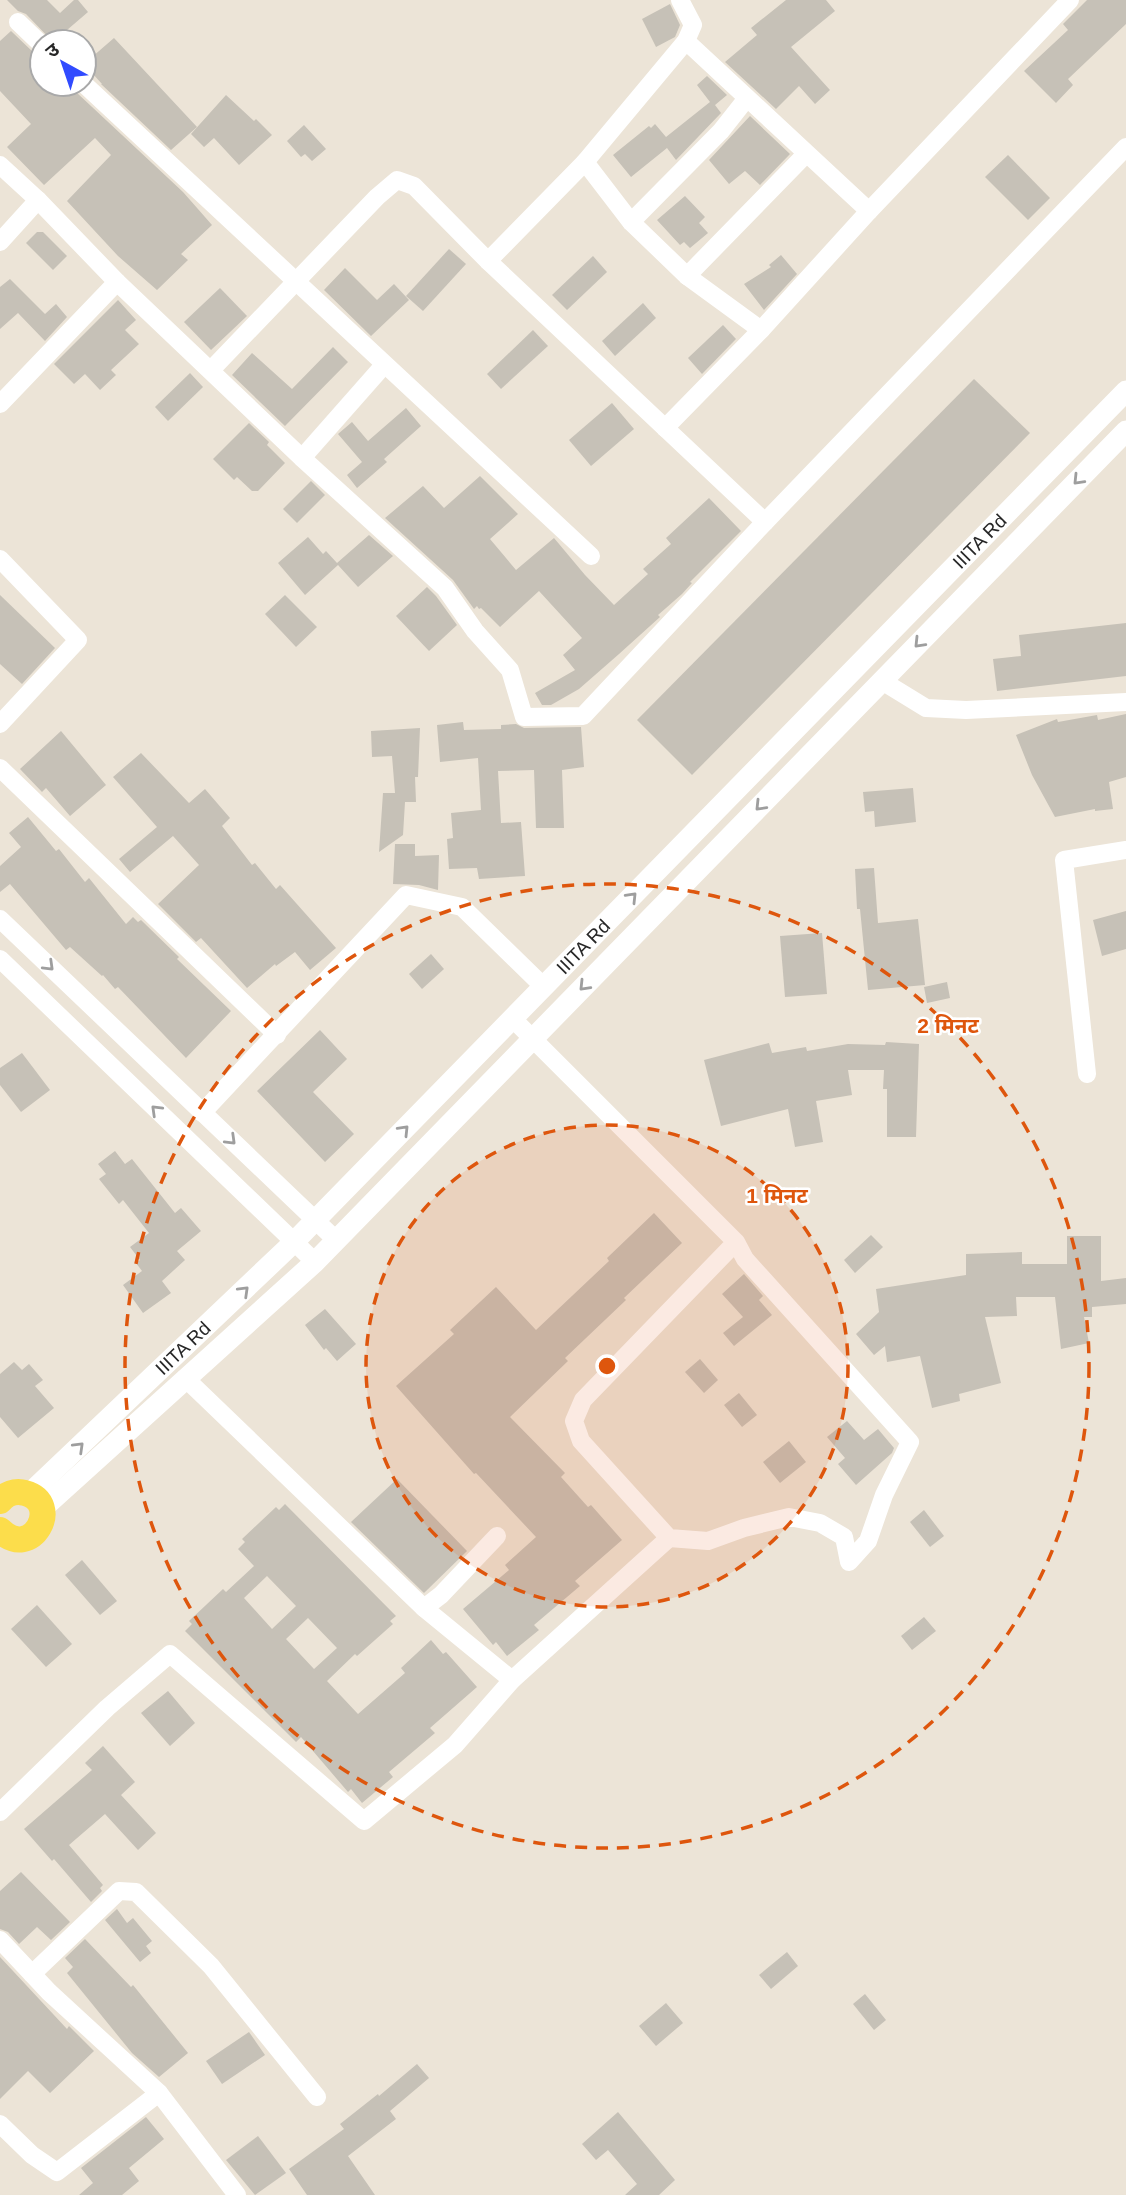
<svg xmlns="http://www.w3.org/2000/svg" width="1126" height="2195" font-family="Arial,'Noto Sans Devanagari',sans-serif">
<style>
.building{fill:#c6c1b7;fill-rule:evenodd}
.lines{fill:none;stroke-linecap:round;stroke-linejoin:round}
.minor{stroke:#fff;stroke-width:18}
.tertiary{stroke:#fff;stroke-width:21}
.primary{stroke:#fcdd4b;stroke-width:26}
.oneway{stroke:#9e9e9e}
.ring{fill:none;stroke:#de560d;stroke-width:3.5;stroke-dasharray:12 9}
.labels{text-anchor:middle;stroke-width:5;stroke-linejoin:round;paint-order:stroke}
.street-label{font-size:19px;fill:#272727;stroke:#fff}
.centre{fill:#de560d;stroke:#fff;stroke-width:3.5}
.ring-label{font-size:21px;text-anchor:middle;font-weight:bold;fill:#de560d;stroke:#fff;stroke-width:5;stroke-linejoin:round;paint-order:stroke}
</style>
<rect width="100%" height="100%" fill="#ece4d7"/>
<g class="building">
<path d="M7 0H47L60 13 74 0H78L88 12 53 42 26 14 18 11Z"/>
<path d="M786 0H826L835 11 791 47 830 90 815 104 799 86 776 109 725 62 757 35 751 28Z"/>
<path d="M1087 0H1126V24L1068 79 1073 85 1056 103 1024 71 1068 30 1063 24Z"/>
<path d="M670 4 680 25 675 37 656 47 642 19Z"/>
<path d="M11 31 34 53 42 56V84H73L76 92 183 192 212 225 181 254 188 260 157 290 118 256 67 201 111 155 95 138 44 185 7 147 31 124 0 91V41Z"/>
<path d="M114 38 197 127 171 150 101 84H102L84 64Z"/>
<path d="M707 76 727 95 715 105 721 113 676 160 667 148 631 177 613 155 649 126 651 128 655 124 666 137 710 102 697 85Z"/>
<path d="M226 95 254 121 256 119 272 135 239 165 214 138 204 147 191 134Z"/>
<path d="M750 116 790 154 760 185 745 171 729 184 709 160Z"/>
<path d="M304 125 326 149 312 161 305 154 301 157 287 141Z"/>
<path d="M1008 155 1050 198 1028 220 985 177Z"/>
<path d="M685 196 705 217 699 223 708 233 690 248 684 242 680 245 657 220Z"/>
<path d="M37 232H43L67 256 53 270 26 243Z"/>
<path d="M449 249 466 264 423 311 406 296Z"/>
<path d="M781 255 797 274 764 310 744 284 771 267 769 265Z"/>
<path d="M593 256 607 272 567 310 552 295Z"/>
<path d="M345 268 377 300 394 284 409 300 371 336 324 290Z"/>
<path d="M10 279 45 314 56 304 67 317 45 341 18 313 0 329V287Z"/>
<path d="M220 288 247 316 211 350 184 322Z"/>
<path d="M118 300 136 320 125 330 139 344 111 370 116 375 100 390 85 374 74 384 54 364Z"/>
<path d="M643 303 656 318 615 356 602 341Z"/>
<path d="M723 325 736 339 702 374 688 358Z"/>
<path d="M533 330 548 346 501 389 487 374Z"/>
<path d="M333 347 348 362 285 426 232 375 252 353 292 389Z"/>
<path d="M190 373 203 387 168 421 155 407Z"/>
<path d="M974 379 1030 433 692 775 637 720Z"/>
<path d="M612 403 634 429 591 466 569 440Z"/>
<path d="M406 408 421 426 384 459 387 462 357 488 347 475 362 462 338 434 352 422 368 441Z"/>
<path d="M249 423 269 442 267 445 285 463 258 491H252L237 477 234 480 213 459Z"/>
<path d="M480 476 518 514 490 539 516 570 554 538 585 575 614 605 648 574 643 569 671 544 666 538 709 498 741 531 690 582 692 583 682 594 658 615 660 617 619 654 579 689 551 705H542L535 693 575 670 563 655 582 638 539 591 500 627 481 608 479 609 477 606 474 609 453 580 385 518 423 486 444 508Z"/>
<path d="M311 481 325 495 297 523 283 509Z"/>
<path d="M369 535 393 556 358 587 338 565 305 595 278 563 308 537 323 554 326 551 337 563Z"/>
<path d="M427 587 436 596 457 625 429 651 396 616Z"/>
<path d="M0 595 55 648 22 684 0 664Z"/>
<path d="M285 595 317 627 296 647 265 614Z"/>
<path d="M1126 623V676L997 691 993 659 1021 656 1019 635Z"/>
<path d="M1126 714V777L1109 782 1113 809 1095 811V809L1055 817 1032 775 1016 735 1057 719 1058 722 1097 715 1098 720Z"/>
<path d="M463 722 464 730 501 729V725L516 724 524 728 581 727 584 767 562 770 564 828H536L534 770 498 771 501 823 521 822 525 876 479 879 477 868 449 869 447 839 453 838 451 813 481 810 478 758 440 762 437 725Z"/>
<path d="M420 728 418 777H415L416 802H405L403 835 379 852 383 793H395L392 756 372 757 371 731Z"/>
<path d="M61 731 106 785 70 816 46 788 42 792 20 769Z"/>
<path d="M141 753 189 803 205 789 230 818 222 826 252 865 255 863 276 889 280 885 336 948 310 970 295 952 276 966 275 964 247 988 201 938 196 942 158 904 199 865 173 836 130 872 119 859 157 827 113 777Z"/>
<path d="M913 788 916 822 875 827 874 811 865 812 863 792Z"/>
<path d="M28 817 56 851 59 849 85 882 89 878 126 924 133 917 138 922 141 920 179 957 177 959 231 1011 186 1058 118 987 115 989 103 975 102 976 70 947 66 950 10 884 0 892V866L21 847 9 833Z"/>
<path d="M395 844H415V856L439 855 438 890 419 885 393 884Z"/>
<path d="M874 868 878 923 918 919 925 985 868 990 860 909H857L855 869Z"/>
<path d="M1126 911V949L1102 956 1093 920Z"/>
<path d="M822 933 827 994 785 997 780 936Z"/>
<path d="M431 954 444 969 422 989 409 974Z"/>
<path d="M947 982 950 998 927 1003 924 987Z"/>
<path d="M320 1030 347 1059 313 1092 354 1134 325 1162 257 1091Z"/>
<path d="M886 1042 919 1044 916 1137H887V1089H883L884 1070H848L852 1095 816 1101 823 1142 795 1147 788 1109 721 1126 704 1060 769 1043 772 1053 806 1047 807 1051 848 1044 885 1045Z"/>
<path d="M22 1053 50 1090 21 1112 0 1085V1068Z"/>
<path d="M115 1151 125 1164 132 1159 175 1213 181 1208 201 1231 177 1251 185 1260 162 1281 171 1293 143 1313 123 1285 142 1271 136 1263 140 1260 130 1247 149 1233 123 1200 119 1204 99 1179 106 1174 98 1164Z"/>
<path d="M654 1213 682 1243 624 1298 626 1300 565 1358 568 1361 510 1417 565 1473 561 1477 588 1507 591 1505 622 1540 575 1581 580 1586 534 1625 539 1630 507 1656 496 1642 493 1645 463 1609 509 1570 505 1565 536 1537 476 1473 474 1474 396 1386 454 1334 450 1330 496 1287 536 1330 609 1261 607 1258Z"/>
<path d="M871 1235 883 1247 855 1273 844 1260Z"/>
<path d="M1067 1236H1101V1281L1126 1278V1304L1092 1307V1317H1084L1089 1343 1061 1349 1055 1297H1016L1017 1316 985 1317 1001 1383 959 1394 960 1401 932 1408 920 1356 887 1362 885 1346 874 1355 856 1334 879 1312 876 1289 966 1275V1254L1022 1252V1264H1067Z"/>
<path d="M744 1274 763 1296 759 1300 772 1315 734 1346 723 1333 743 1317 722 1294Z"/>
<path d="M325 1309 356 1344 337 1361 326 1348 324 1350 305 1325Z"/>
<path d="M700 1359 718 1380 704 1393 685 1372Z"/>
<path d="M14 1362 22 1370 29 1364 43 1380 35 1386 54 1408 18 1438 0 1417V1374Z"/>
<path d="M739 1393 757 1415 742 1427 724 1405Z"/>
<path d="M847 1421 864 1440 878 1429 894 1448 892 1453 856 1485 838 1464 845 1458 827 1437Z"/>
<path d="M789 1441 806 1462 780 1483 763 1462Z"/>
<path d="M397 1479 467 1551 424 1593 351 1522Z"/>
<path d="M285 1504 396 1616 390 1621 393 1624 357 1656 355 1654 327 1681 358 1714 405 1673 401 1668 431 1640 443 1654 446 1652 477 1687 430 1728 435 1733 389 1772 393 1777 362 1803 351 1789 348 1792 301 1737 296 1742 185 1631 192 1624 189 1621 223 1589 226 1592 254 1566 238 1549 245 1542 242 1539 276 1507 279 1510ZM267 1576 296 1606 272 1629 244 1598ZM308 1618 337 1648 314 1669 286 1639Z"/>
<path d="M924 1510 944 1536 930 1547 910 1522Z"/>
<path d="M82 1560 117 1601 100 1615 65 1575Z"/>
<path d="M37 1605 72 1644 46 1667 11 1629Z"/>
<path d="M924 1617 936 1631 912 1650 901 1636Z"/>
<path d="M168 1691 195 1723 170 1746 141 1713Z"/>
<path d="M103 1746 135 1782 121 1795 156 1833 138 1850 105 1814 69 1845 103 1885 100 1888 102 1891 91 1902 54 1859 52 1861 24 1829 92 1770 85 1763Z"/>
<path d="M21 1872 70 1922 51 1940 37 1927 19 1944 8 1932 0 1929V1891Z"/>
<path d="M117 1909 127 1923 133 1918 152 1941 146 1946 151 1953 140 1962 105 1920Z"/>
<path d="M85 1939 131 1987 133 1985 188 2053 159 2077 132 2053 67 1973 73 1967 65 1958Z"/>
<path d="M787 1952 798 1966 771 1989 759 1975Z"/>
<path d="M0 1957 67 2029 69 2026 94 2051 50 2093 28 2071 0 2099Z"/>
<path d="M865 1994 886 2020 874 2030 853 2004Z"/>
<path d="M666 2003 683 2023 656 2046 639 2026Z"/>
<path d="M249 2032 265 2055 222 2084 206 2061Z"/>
<path d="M417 2064 429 2078 390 2111 396 2119 348 2156 375 2195H307L289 2169 344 2129 340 2124 378 2094 379 2096Z"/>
<path d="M618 2112 675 2180 659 2195H625L637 2184 608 2150 596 2160 582 2144Z"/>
<path d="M146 2117 164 2139 129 2168 139 2181 122 2195H79L93 2183 81 2168Z"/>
<path d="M258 2136 286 2173 255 2195 226 2160Z"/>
</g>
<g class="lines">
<g class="minor">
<path d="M18 22 42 45"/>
<path d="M686 41 869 211"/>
<path d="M84 84 591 556"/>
<path d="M585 162 631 222 687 276 761 330"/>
<path d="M0 165 38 200 117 282"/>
<path d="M631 222 721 131 747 98"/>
<path d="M0 242 38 200"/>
<path d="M488 261 585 162 686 41 693 25 680 0"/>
<path d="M687 276 806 154"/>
<path d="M211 370 377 197 397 180 414 186 488 261 765 522"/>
<path d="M0 404 117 282 302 458 445 588 475 631 510 670 524 717 583 716 765 522 1126 147"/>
<path d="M665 428 761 330 869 211 1070 0"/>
<path d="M302 458 384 365"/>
<path d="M0 559 78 640 0 724"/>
<path d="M882 681 926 708 966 710 1126 702"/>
<path d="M0 768 277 1035"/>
<path d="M0 919 336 1240"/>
<path d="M0 959 315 1262"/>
<path d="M513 1019 736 1242 745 1259 910 1442 884 1495 868 1541 849 1562 844 1537 820 1523 789 1517 744 1528 708 1541 669 1538 581 1441 574 1421 583 1400 736 1242"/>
<path d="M1087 1074 1064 860 1126 850"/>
<path d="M202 1113 406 895 462 907 544 987"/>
<path d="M185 1378 424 1608 512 1680"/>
<path d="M424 1608 441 1595 497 1536"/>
<path d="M0 1812 107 1708 170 1654 364 1821 455 1745 512 1680 669 1538"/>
<path d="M0 1940 49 1992 159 2093 237 2195"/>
<path d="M32 1974 119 1891 136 1892 211 1966 317 2097"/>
<path d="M0 2124 32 2155 57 2172 159 2093"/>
</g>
<g class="tertiary">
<path id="s1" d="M29 1494 293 1243 1126 391"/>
<path d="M42 1509 315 1262 1126 431"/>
</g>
<path class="primary" d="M0 1501C6 1494 15 1490 25 1493 63 1503 32 1562 0 1530"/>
</g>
<defs><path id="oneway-chevron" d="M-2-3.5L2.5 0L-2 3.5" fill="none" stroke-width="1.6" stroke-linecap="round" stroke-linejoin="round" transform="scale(1.75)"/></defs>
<g class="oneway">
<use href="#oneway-chevron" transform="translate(1078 480) rotate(134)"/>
<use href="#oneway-chevron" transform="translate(919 643) rotate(134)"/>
<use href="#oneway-chevron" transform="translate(760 806) rotate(134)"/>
<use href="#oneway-chevron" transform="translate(632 897) rotate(-46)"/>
<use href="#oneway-chevron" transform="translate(49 966) rotate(44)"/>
<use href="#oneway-chevron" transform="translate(584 986) rotate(134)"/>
<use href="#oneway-chevron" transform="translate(156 1110) rotate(-136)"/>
<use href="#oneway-chevron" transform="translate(404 1130) rotate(-46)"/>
<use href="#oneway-chevron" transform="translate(231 1140) rotate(44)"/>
<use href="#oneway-chevron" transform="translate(244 1291) rotate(-44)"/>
<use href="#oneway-chevron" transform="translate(79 1447) rotate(-44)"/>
</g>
<circle cx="607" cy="1366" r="241" fill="#de560d" fill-opacity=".12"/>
<g class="ring">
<circle cx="607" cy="1366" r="241"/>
<circle cx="607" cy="1366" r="482"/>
</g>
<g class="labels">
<g class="street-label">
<text dy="7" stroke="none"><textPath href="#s1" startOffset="1346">IIITA Rd</textPath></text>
<text dy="7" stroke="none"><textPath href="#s1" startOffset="779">IIITA Rd</textPath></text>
<text dy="7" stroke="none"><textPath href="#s1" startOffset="212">IIITA Rd</textPath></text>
</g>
</g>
<circle cx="607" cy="1366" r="10" class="centre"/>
<g class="ring-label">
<text x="948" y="1033">2 मिनट</text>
<text x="777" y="1203">1 मिनट</text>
</g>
<g transform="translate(63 63) rotate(320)"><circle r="33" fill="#ffffff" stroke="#a9a9a9" stroke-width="2"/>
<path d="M0-5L12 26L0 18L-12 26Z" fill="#314bff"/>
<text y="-10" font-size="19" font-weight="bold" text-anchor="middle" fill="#272727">उ</text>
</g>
</svg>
